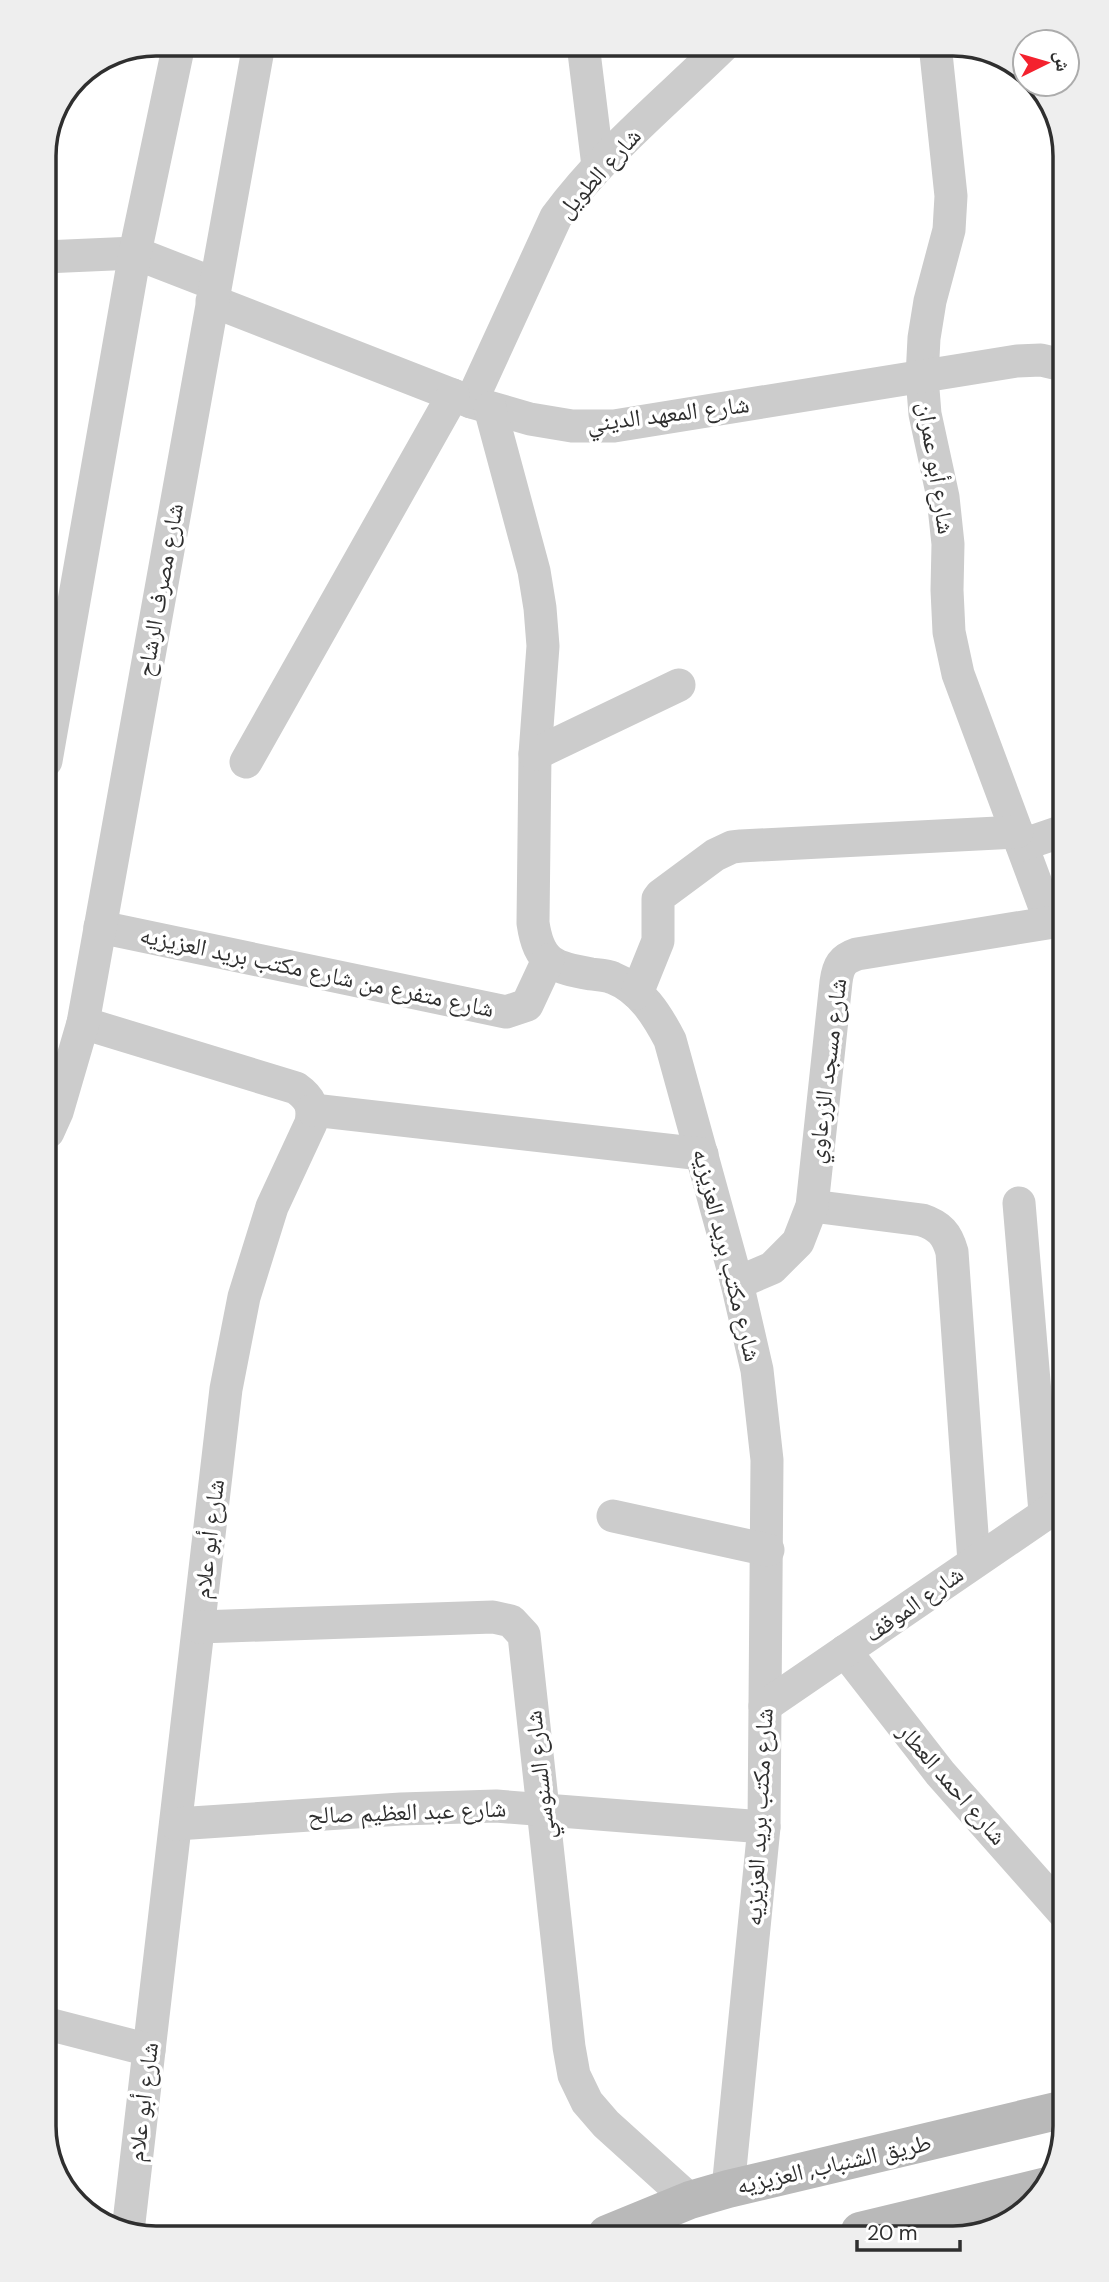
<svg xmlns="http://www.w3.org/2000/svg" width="1109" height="2282" font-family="'DM Sans','Noto Naskh Arabic',sans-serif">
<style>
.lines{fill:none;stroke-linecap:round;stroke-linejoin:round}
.street{stroke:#ccc;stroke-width:33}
.secondary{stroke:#b9b9b9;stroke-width:38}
.labels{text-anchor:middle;stroke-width:7;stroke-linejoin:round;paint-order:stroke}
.street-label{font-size:24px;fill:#2f2f2f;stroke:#fff}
.rim{fill:none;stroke:#2f2f2f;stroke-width:3.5}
</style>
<rect width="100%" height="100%" fill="#fff"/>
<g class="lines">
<g class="street">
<path d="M583 44 598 166"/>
<path d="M935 44 951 196 949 230 930 301 924 338 922 377 925 414 943 497 948 544 947 590 949 632 958 674 1050 921"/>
<path d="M44 257 135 253 215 284"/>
<path d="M212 301 471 402 530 419 572 426H614L1017 361 1041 360 1058 364"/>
<path d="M471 402 556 217C604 152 668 100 725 44"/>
<path d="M490 408 534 571 540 608 543 646 535 754 533 923C539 964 554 967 591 974 598 975 606 975 613 978 641 989 657 1015 670 1040L737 1283 757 1370 767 1460 764 1827 728 2189"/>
<path d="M535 754 679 685"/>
<path d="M46 761 135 253 179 44"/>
<path d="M246 762 453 395"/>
<path d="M1022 845 1060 832"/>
<path d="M100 927 506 1012 527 1005 548 960"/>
<path d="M637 993 658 941V899L661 895 715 855 732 847 741 846 1017 832"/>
<path d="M83 1023 296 1088C310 1098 314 1106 311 1123L272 1207 244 1297 226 1389 128 2231"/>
<path d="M313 1110 702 1154"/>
<path d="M48 1132 57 1112 83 1023 259 44"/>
<path d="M1019 1203 1045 1512"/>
<path d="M812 1206 922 1220C940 1226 947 1234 952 1252L974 1562"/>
<path d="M737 1283 772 1268 798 1242 812 1206 836 982C838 966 842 959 857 954L1060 921"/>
<path d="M613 1516 768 1550"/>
<path d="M199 1627 493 1617 511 1621 524 1635 569 2047 574 2075 587 2102 606 2124 690 2200"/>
<path d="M845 1651 940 1773 1064 1913"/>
<path d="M765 1706 1063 1502"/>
<path d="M176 1824 401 1809 496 1806 764 1827"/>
<path d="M52 2025 149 2050"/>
</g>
<g class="secondary">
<path d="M860 2231 1047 2186"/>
<path d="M607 2234 690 2200 728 2189 1065 2109"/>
</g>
</g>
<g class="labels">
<g class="street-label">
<text transform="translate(599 173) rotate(-48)" y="8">شارع الطويل</text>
<text transform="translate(668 414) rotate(-7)" y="8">شارع المعهد الديني</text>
<text transform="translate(936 468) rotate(81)" y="8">شارع أبو عمران</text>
<text transform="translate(160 590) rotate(-80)" y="8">شارع مصرف الرشاح</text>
<text transform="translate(317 972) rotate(12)" y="8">شارع متفرع من شارع مكتب بريد العزيزيه</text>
<text transform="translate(827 1071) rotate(-83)" y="8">شارع مسجد الزرعاوي</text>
<text transform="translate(727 1255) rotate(76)" y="8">شارع مكتب بريد العزيزيه</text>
<text transform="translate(209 1539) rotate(-83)" y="8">شارع أبو علام</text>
<text transform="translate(914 1604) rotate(-35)" y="8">شارع الموقف</text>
<text transform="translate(540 1775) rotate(-96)" y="8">شارع السنوسي</text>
<text transform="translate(952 1784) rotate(49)" y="8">شارع احمد العطار</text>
<text transform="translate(407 1812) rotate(-2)" y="8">شارع عبد العظيم صالح</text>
<text transform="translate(759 1817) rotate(-87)" y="8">شارع مكتب بريد العزيزيه</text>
<text transform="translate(143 2102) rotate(-83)" y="8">شارع أبو علام</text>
<text transform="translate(834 2164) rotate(-13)" y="8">طريق الشنباب, العزيزيه</text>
</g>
</g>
<path d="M0 0H1109V2282H0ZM156 56H953A100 100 0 0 1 1053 156V2126A100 100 0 0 1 953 2226H156A100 100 0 0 1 56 2126V156A100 100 0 0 1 156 56Z" fill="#eee" fill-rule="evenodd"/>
<path class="rim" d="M156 56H953A100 100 0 0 1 1053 156V2126A100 100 0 0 1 953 2226H156A100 100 0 0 1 56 2126V156A100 100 0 0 1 156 56Z"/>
<g transform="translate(1046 63) rotate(85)"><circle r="33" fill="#ffffff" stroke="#acacac" stroke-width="2"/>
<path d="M0-5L12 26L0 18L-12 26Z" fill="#f4222e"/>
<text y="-10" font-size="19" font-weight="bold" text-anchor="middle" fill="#2f2f2f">ش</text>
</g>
<path d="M857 2240v10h103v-10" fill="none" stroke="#2f2f2f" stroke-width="3.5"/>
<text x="867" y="2240" font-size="21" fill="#2f2f2f" stroke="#ffffff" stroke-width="5" paint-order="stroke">20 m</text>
</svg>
